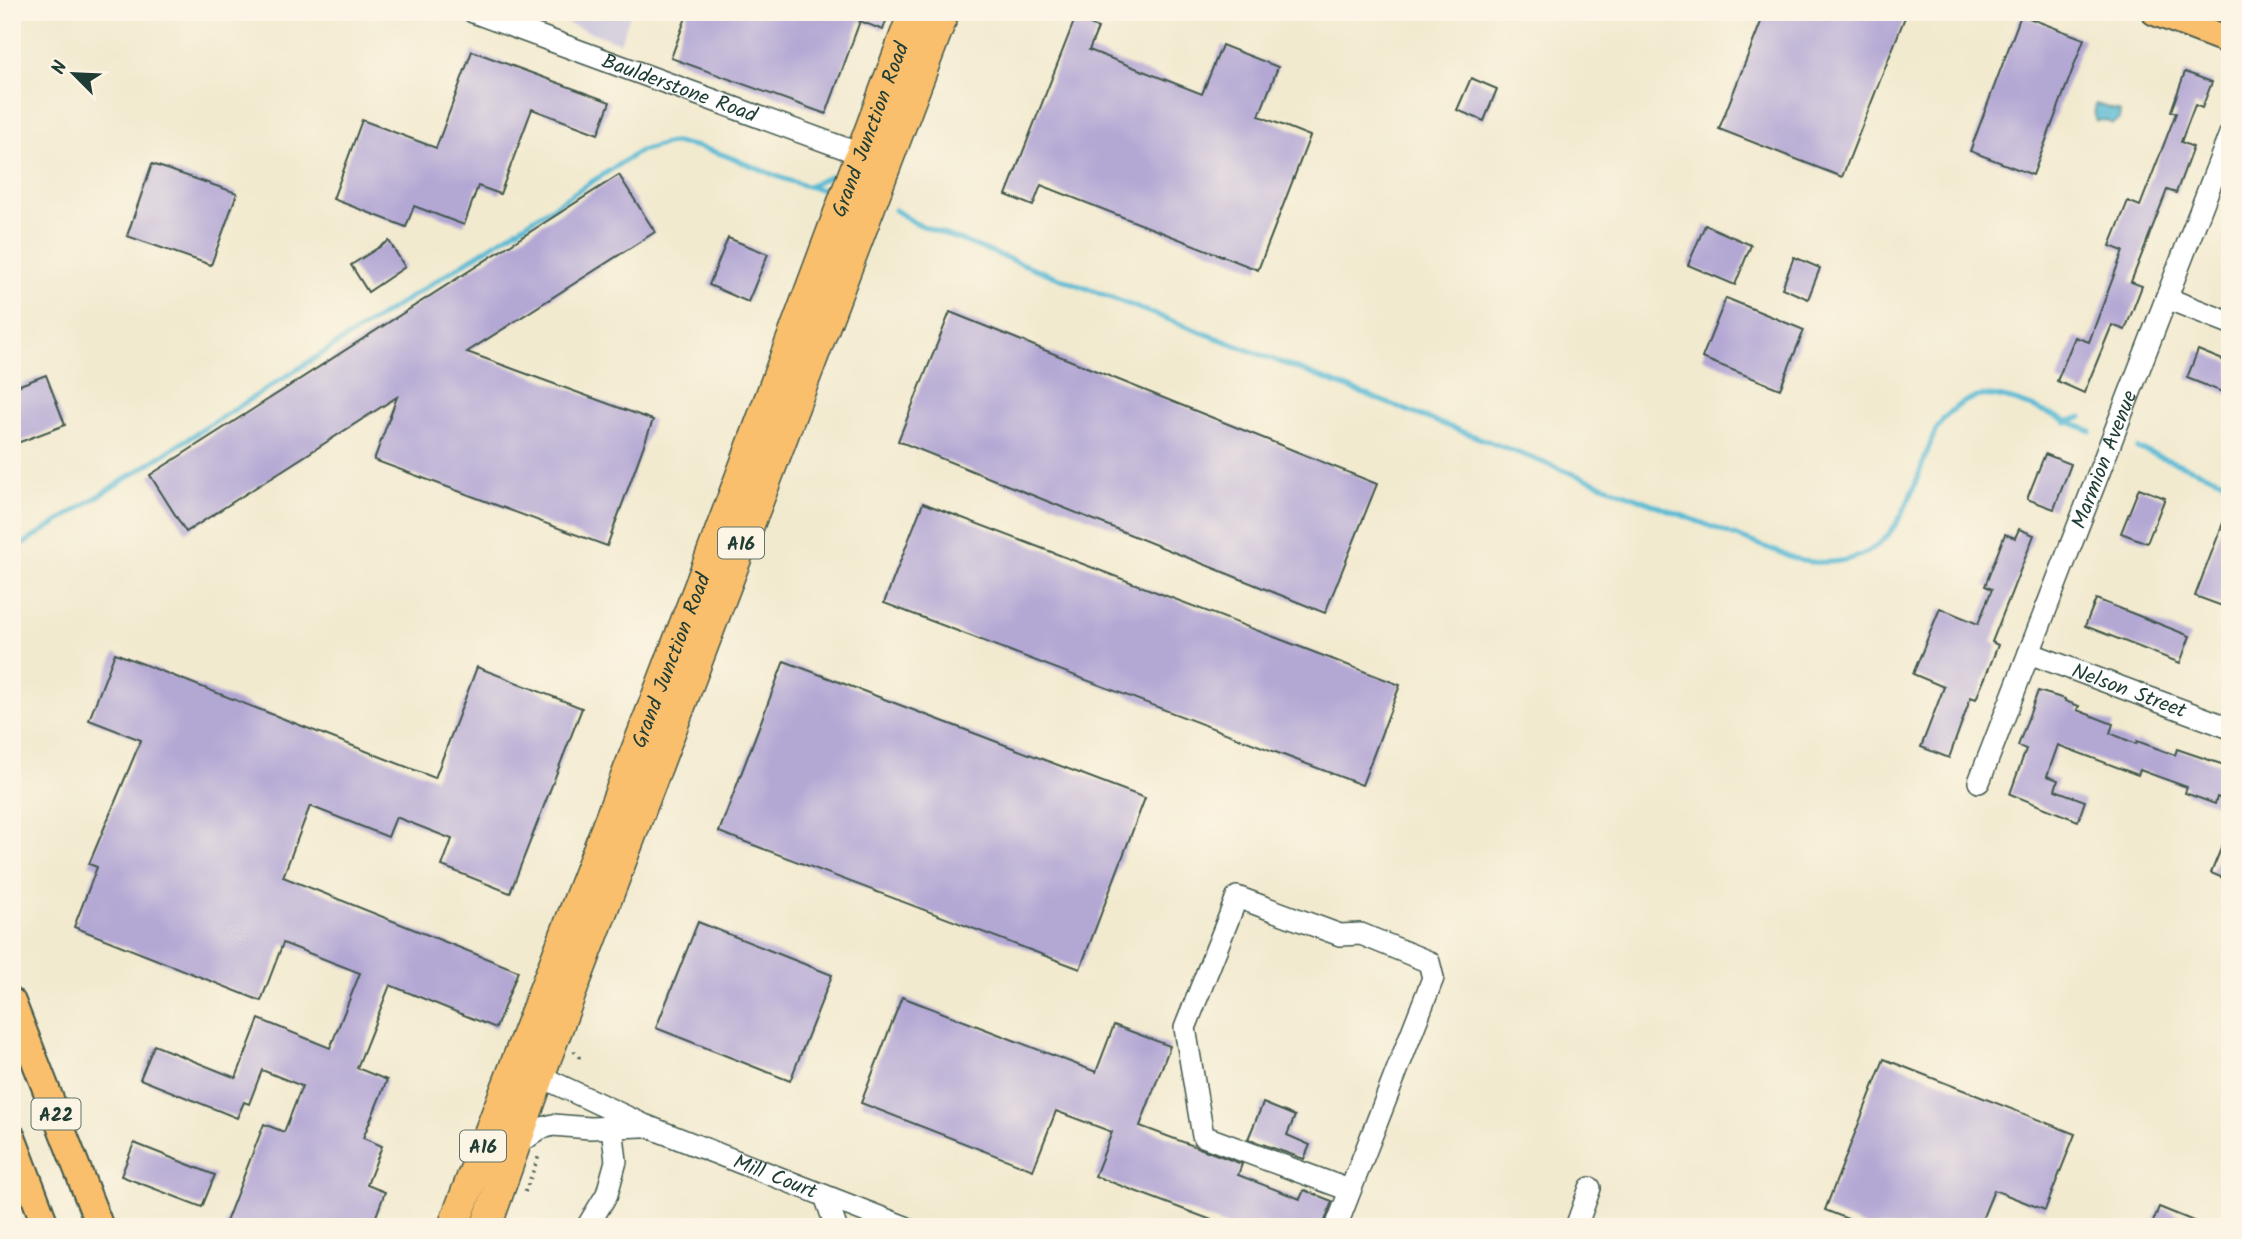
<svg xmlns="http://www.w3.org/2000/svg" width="2242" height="1239" font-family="Kalam,sans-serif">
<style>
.industrial{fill:#c5c0da}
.water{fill:#56b9d4;stroke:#3a7b84;stroke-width:2}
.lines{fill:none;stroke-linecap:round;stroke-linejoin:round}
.stream{stroke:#56b9d4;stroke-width:5}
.building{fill:#b3a7d4}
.minor-casing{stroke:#3f574b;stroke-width:24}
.major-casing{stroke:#3f574b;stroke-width:30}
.highway-casing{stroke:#3f574b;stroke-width:33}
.path{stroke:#3f574b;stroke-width:3.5;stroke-dasharray:2 5;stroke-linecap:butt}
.minor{stroke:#fff;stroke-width:21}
.major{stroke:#f9bf6d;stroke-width:26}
.highway{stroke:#f9bf6d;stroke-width:30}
.labels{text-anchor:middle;stroke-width:7;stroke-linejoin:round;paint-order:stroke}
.shield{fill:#fcf5e5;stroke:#617469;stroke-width:2}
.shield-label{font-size:19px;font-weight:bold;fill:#1f3d34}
.street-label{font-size:21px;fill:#1f3d34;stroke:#fcf5e5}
</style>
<rect width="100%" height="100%" fill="#fcf5e5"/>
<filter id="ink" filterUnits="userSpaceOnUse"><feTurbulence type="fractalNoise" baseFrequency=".0143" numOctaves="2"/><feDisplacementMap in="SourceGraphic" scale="14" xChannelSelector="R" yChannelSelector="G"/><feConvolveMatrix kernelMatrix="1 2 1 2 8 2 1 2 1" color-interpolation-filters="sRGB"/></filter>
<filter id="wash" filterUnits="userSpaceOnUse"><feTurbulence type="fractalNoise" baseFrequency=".00686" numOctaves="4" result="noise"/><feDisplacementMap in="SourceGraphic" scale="28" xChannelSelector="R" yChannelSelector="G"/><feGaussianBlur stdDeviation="1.57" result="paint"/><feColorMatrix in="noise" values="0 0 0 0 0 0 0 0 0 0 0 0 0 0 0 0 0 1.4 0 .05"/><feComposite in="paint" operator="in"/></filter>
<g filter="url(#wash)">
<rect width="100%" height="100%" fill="#f2eacf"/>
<path class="industrial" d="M536 12H631L620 43Z"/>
<path class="water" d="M2096 104 2120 112 2119 120 2113 124 2105 120 2096 121 2094 116Z"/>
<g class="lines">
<g class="stream">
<path d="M808 186 831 176"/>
<path d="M895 210 915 223 1802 561C1898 573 1905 504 1935 432 1944 415 1962 399 1982 396 2009 393 2065 421 2091 431"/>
<path d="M2066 422 2082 417"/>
<path d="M2137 448 2230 483"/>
<path d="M12 551 640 151C651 149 665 142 676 143 729 149 774 182 825 190"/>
</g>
</g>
<g id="blocks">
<g class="building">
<path d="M688 12H889L883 30 860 21 826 114 671 58Z"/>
<path d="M1765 12H1907L1842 177 1719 129Z"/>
<path d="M2021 15 2084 39 2033 175 1970 151Z"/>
<path d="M1075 19 1098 28 1089 50 1202 94 1222 45 1278 67 1259 116 1310 136 1258 270 1041 185 1033 206 1006 195Z"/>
<path d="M472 51 610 102 598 134 532 109 500 194 478 186 464 225 414 206 406 227 333 199 362 120 436 148Z"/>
<path d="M2185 72 2212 82 2202 108 2195 105 2181 142 2193 147 2176 193 2167 190 2131 282 2142 286 2125 330 2112 325 2084 393 2057 381 2075 337 2089 342 2123 251 2110 246 2128 201 2140 206 2176 113 2171 111Z"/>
<path d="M1471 78 1497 89 1484 121 1457 110Z"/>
<path d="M152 164 237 193 211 265 127 236Z"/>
<path d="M619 175 655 232 467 352 653 420 607 546 374 460 397 397 186 532 150 475Z"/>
<path d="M1705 225 1751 245 1735 285 1688 265Z"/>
<path d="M728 238 768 254 748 302 709 285Z"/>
<path d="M389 241 405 267 368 292 351 265Z"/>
<path d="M1794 257 1820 268 1808 299 1782 288Z"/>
<path d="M1726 298 1804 330 1780 389 1702 358Z"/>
<path d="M950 312 1377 484 1325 613 898 441Z"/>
<path d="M2198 350 2230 363V395L2187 378Z"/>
<path d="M46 375 65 425 12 445V388Z"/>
<path d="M2045 454 2071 464 2054 509 2027 499Z"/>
<path d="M2139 488 2165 498 2147 543 2121 533Z"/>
<path d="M923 503 1400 685 1362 785 884 603Z"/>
<path d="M2228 510 2230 595 2225 607 2195 596Z"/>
<path d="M2019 529 2034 535 1992 642 1998 645 1989 668 1976 699 1971 697 1949 758 1921 747 1944 687 1913 674 1940 608 1978 624 1992 589 1985 586 2005 534 2015 538Z"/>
<path d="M2096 599 2190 636 2180 663 2085 626Z"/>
<path d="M115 653 435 778 477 667 582 708 510 893 442 866 452 839 396 817 388 837 310 806 283 877 518 971 496 1028 390 985 357 1068 387 1080 363 1138 382 1146 367 1185 385 1192 372 1227H337L325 1222 324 1227H224L264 1124 284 1132 302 1086 262 1070 249 1104 244 1102 237 1118 140 1079 154 1045 236 1078 259 1019 330 1048 360 973 283 943 261 1001 74 927 97 867 89 864 141 740 89 720Z"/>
<path d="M784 661 1145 798 1080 969 719 832Z"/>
<path d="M2038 691 2065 699V701L2079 706 2077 710 2113 724 2110 733 2136 744 2137 741 2175 755 2177 749 2230 767V802L2217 797 2215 804 2185 793 2187 787 2140 770 2138 775 2058 745 2047 776 2058 780 2055 790 2085 801 2078 821 2010 794 2026 749 2018 746Z"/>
<path d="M2229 829H2230V881L2211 873Z"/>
<path d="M698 922 832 975 790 1081 656 1028Z"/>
<path d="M902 997 1096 1072 1114 1025 1170 1046 1140 1126 1242 1164 1238 1175 1300 1199 1304 1190 1332 1201 1323 1227H1230L1095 1176 1112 1132 1056 1111 1033 1170 861 1103Z"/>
<path d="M1884 1059 2075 1134 2045 1210 1994 1190 1979 1227H1868L1825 1210Z"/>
<path d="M1263 1103 1295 1116 1287 1135 1310 1145 1304 1159 1248 1139Z"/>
<path d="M134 1143 215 1175 202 1207 121 1176Z"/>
<path d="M2159 1207 2206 1226V1227H2151Z"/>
</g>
</g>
</g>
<g filter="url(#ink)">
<use href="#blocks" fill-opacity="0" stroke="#3f574b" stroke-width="2"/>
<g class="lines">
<defs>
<g id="minor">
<path id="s1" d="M473 12 874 159"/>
<path d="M2166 298 2230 323"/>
<path id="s2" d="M2029 653 2230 728"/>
<path id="s3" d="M1979 782 2230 134"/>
<path id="s4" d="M529 1071 644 1125 905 1227"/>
<path d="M514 1147 539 1129 553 1125 590 1128 642 1126"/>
<path d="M825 1196 836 1227"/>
<path d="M587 1227 607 1194 616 1161 612 1127"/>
<path d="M1336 1227 1433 978 1429 962 1361 934 1340 935 1237 897 1185 1028 1203 1136 1349 1190"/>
<path d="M1576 1227 1590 1188"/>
</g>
<g id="major">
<path d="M2155 12 2230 41"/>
<path d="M12 1002 100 1227"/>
<path d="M12 1137 46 1227"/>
</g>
<g id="highway">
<path id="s5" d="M453 1227 711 556 914 12"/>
<path d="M486 1227 540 1074 944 12"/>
</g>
</defs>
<use href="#minor" class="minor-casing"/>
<use href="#major" class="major-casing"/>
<use href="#highway" class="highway-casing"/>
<g class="path">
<path d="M574 1051 579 1057 577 1062"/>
<path d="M525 1192 540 1153"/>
</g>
<use href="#minor" class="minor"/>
<use href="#major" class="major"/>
<use href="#highway" class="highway"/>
</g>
</g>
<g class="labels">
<g class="shield">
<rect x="718" y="527.5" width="46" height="31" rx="5"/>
<rect x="31.5" y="1098.5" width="49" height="31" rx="5"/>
<rect x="460" y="1130.5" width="46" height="31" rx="5"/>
</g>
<g class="shield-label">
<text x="741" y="550">A16</text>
<text x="56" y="1121">A22</text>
<text x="483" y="1153">A16</text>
</g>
<g class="street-label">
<text dy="7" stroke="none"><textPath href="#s1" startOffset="220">Baulderstone Road</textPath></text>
<text dy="7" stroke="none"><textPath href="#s5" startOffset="1174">Grand Junction Road</textPath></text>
<text dy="7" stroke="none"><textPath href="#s3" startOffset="346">Marmion Avenue</textPath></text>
<text dy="7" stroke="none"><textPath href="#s5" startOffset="607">Grand Junction Road</textPath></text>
<text dy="7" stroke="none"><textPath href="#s2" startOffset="107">Nelson Street</textPath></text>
<text dy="7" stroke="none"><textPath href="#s4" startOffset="268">Mill Court</textPath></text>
</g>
</g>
<rect width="2242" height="1239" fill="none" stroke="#fcf5e5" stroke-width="42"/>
<g transform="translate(74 74) rotate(294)" stroke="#fcf5e5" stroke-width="5" paint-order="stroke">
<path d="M0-5L12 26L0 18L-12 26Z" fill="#1f3d34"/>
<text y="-10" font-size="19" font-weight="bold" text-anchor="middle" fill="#1f3d34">N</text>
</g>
</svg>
